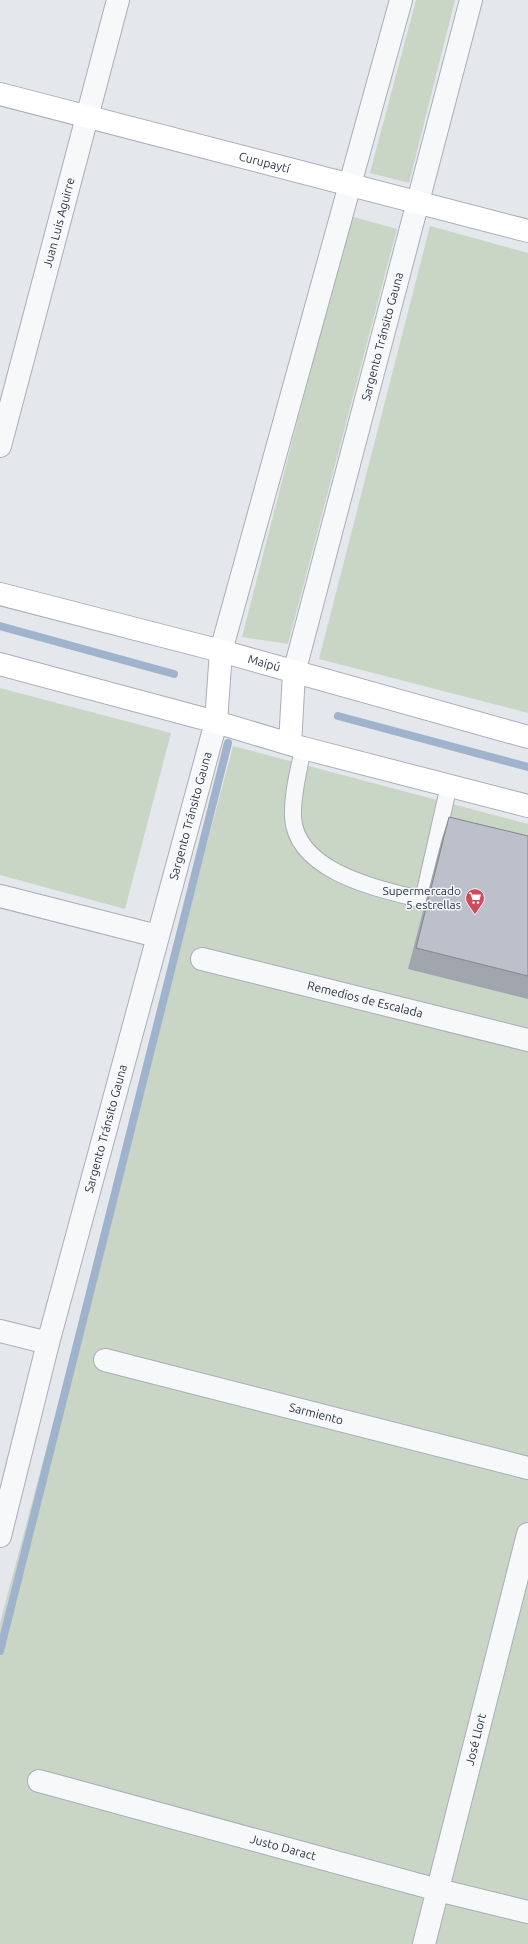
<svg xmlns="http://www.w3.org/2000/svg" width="528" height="1944" font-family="Ubuntu,sans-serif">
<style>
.green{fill:#c9d6c5}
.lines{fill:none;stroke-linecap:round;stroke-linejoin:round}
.stream{stroke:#9fb4cc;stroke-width:8}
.lane-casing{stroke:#a9aeb7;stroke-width:18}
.street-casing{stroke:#a9aeb7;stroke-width:24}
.secondary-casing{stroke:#a9aeb7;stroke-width:24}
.lane{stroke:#f7f8fa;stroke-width:16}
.street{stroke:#f7f8fa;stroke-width:22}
.secondary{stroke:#fff;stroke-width:22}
.wall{fill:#a1a5ae}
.building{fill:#bbc0ca;stroke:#83868d}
.labels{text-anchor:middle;stroke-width:3;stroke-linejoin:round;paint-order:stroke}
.street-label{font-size:12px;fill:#2b3445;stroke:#f4f6f9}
.poi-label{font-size:12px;fill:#2b3445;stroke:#f4f6f9;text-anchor:end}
</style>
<rect width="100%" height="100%" fill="#e4e7ec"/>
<g class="green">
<path d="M416 0H455L409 183 370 173Z"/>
<path d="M350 216 397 229 288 644 242 637Z"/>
<path d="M430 226 528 253V713L319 659Z"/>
<path d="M0 688 171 733 125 909 0 875Z"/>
<path d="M233 746 528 824V1944H0V1623Z"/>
</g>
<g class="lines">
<g class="stream">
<path d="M0 626 174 674"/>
<path d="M338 716 528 767"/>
<path d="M0 1651 228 743"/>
</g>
<defs>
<path id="lane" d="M303 748C299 770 292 794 293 817 296 873 381 889 423 900L449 785"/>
<g id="street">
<path id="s1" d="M0 446 118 0"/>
<path d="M221 651 401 0"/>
<path id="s2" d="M294 673 471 0"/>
<path d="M0 896 157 936"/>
<path id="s3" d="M202 959 528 1040"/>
<path d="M0 1331 48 1343"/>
<path id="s4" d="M105 1360 528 1468"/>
<path id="s5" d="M0 1536 48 1343 216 722"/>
<path id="s6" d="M39 1781 438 1890 528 1912"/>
<path id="s7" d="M424 1944 528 1534"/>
</g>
<g id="secondary">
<path id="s8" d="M0 94 528 231"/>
<path id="s9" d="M0 594 221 651 528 737"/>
<path d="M0 664 216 722 303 748 528 806"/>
<path d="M216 722 221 651"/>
<path d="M290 744 294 673"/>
</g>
</defs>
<use href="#lane" class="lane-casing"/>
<use href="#street" class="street-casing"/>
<use href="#secondary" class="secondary-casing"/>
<use href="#lane" class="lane"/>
<use href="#street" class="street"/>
<use href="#secondary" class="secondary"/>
</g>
<path class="wall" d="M449 817 528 836V999L408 969 442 838Z"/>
<path class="building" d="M449 817 528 836V976L416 948Z"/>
<defs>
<symbol id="supermarket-pin" viewBox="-11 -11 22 30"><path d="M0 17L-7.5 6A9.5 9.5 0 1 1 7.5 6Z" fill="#d1495b" stroke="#f4f6f9"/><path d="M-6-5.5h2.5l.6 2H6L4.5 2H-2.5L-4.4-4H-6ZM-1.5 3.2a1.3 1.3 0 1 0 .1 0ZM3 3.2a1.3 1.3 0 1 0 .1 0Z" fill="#fff"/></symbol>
</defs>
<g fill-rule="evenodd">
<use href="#supermarket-pin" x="464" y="887" width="22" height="30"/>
</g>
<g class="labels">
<g class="street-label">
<text dy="4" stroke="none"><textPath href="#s8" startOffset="273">Curupaytí</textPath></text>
<text dy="4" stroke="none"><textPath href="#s1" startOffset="231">Juan Luis Aguirre</textPath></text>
<text dy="4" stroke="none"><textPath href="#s2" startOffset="348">Sargento Tránsito Gauna</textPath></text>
<text dy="4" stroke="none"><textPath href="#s9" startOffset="273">Maipú</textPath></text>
<text dy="4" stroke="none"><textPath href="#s5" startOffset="745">Sargento Tránsito Gauna</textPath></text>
<text dy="4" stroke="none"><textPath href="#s3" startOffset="168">Remedios de Escalada</textPath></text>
<text dy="4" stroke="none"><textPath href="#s5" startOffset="421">Sargento Tránsito Gauna</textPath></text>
<text dy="4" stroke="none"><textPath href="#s4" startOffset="218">Sarmiento</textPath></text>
<text dy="4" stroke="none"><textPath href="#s7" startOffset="211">José Llort</textPath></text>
<text dy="4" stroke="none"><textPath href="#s6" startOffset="253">Justo Daract</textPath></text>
</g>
<g class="poi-label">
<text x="461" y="895">Supermercado<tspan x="461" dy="14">5 estrellas</tspan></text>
</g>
</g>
</svg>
